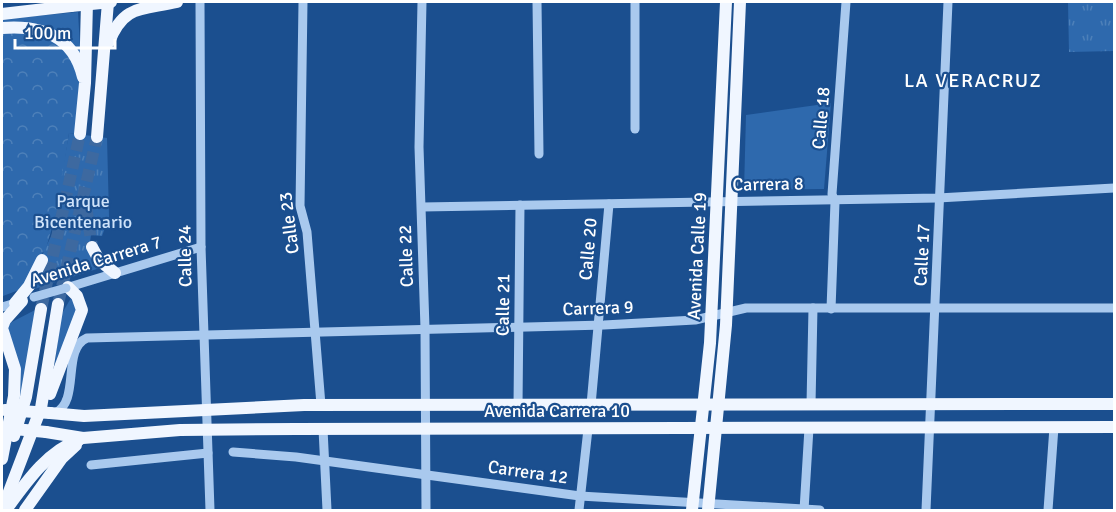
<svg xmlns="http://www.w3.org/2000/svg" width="1116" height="512" font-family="Signika,sans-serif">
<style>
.grass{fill:#2e69ad}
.forest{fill:url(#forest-crowns)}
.park{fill:url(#park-tufts)}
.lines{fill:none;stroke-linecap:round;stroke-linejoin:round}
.major-tunnel{stroke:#3d69a0;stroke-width:12;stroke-dasharray:12 6;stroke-linecap:butt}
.minor{stroke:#a9c9ee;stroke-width:9}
.major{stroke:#f0f6ff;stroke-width:12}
.minor-bridge{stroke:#a9c9ee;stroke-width:9}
.major-bridge{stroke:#f0f6ff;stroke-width:12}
.labels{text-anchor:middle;stroke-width:4.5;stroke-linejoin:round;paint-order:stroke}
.street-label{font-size:18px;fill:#fff;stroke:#1b4f8f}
.park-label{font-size:18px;fill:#cfe3fa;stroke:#1b4f8f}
.neighbourhood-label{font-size:20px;letter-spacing:1.5px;fill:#fff;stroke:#1b4f8f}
</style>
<defs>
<pattern id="forest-crowns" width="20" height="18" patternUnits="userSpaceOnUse" patternTransform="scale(1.5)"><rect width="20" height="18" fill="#2e69ad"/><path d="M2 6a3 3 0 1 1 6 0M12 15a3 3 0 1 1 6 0" fill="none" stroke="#4d80b9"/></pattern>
<pattern id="park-tufts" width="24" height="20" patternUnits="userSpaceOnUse" patternTransform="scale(1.5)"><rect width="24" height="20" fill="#2e69ad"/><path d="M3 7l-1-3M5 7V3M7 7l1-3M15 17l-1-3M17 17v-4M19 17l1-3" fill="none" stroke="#4d80b9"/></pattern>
</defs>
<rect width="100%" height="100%" fill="#1b4f8f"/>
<g class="grass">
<path d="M78 12 81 63 2 26V19Z"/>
<path d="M831 103 824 189 744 190 746 115Z"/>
<path d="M71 298 79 308 53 379 61 315Z"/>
<path d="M35 310 24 398H19L9 343 8 324Z"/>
</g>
<path class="forest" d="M2 31 41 33 68 53 79 74 81 97 77 134 69 133 58 207 45 252H43L24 288 3 296Z"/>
<g class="park">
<path d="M1068 2H1114V51L1069 52Z"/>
<path d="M69 133 107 138 109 217 102 236 91 235 90 242 103 267 25 292 52 234Z"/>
</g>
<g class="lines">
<g class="major-tunnel">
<path d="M86 206 92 247"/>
<path d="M58 304 97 137"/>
<path d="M41 309 80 134"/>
</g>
<g class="minor">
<path d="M200 2 201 247 210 510"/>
<path d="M303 2 300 206 307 232 321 405"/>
<path d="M422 2 419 147 425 328 426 510"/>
<path d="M537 2 539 154"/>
<path d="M635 2V129"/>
<path d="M422 207 938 198 1114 188"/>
<path d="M66 288 201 247"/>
<path d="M2 307 19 302"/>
<path d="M831 309 835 202 832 194 846 2"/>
<path d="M811 404 813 308"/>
<path d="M591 405 609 204"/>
<path d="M518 406 520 205"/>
<path d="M55 413C81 401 61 349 87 338L604 325 695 320 746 308H1114"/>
<path d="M323 429 327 510"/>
<path d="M233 452 296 457 580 496 820 510"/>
<path d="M91 465 208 453"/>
<path d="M579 510 588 429"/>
<path d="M804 510 809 428"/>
<path d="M926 510 948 2"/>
<path d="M1048 510 1054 427"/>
</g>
<g class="major">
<path d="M2 14 71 6"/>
<path d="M2 28C41 25 73 35 83 77"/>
<path d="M109 42C124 4 142 10 177 2"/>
<path d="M80 134 85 83 87 2"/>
<path d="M97 137 108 2"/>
<path d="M92 247 99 260 115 273"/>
<path d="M15 303 29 286 42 260"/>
<path d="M50 394 82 310 77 296 68 287"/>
<path d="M50 413 84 416 304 405 1114 404"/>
<path d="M46 432 83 438 180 430 296 429 1114 427"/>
<path d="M14 436 26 397 41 309"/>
<path d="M2 459 14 396 15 369 2 328 5 320 22 301"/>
<path d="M8 507C27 481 48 451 79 440"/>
<path d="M2 510 41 408 58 304"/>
<path d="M25 510 62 458 76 445"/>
<path d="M692 510 710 343 726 2"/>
<path d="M708 510 726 325 740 2"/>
</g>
<path class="minor-bridge" d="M34 297 66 288"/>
<g class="major-bridge">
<path d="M71 6 111 2"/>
<path d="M5 410 50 413"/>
<path d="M4 428 46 432"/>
</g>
</g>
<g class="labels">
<g class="street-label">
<text transform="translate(821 118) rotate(-85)" y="6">Calle 18</text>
<text transform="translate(768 184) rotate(-1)" y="6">Carrera 8</text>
<text transform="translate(289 223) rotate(-97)" y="6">Calle 23</text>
<text transform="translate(588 249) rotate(-85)" y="6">Calle 20</text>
<text transform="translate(922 255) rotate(-87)" y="6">Calle 17</text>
<text transform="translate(185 256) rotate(-91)" y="6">Calle 24</text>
<text transform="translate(406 256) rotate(-92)" y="6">Calle 22</text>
<text transform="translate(697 256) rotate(-87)" y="6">Avenida Calle 19</text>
<text transform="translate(96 261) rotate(-17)" y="6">Avenida Carrera 7</text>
<text transform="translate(503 305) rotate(-89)" y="6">Calle 21</text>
<text transform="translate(598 308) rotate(-2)" y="6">Carrera 9</text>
<text x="557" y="417">Avenida Carrera 10</text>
<text transform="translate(528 472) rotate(8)" y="6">Carrera 12</text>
</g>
<g class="park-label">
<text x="83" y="207">Parque<tspan x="83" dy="21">Bicentenario</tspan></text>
</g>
<g class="neighbourhood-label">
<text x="973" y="87">LA VERACRUZ</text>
</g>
</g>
<rect width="1116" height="512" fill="none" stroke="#ffffff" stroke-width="6"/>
<path d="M15 39v9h100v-9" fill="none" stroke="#ffffff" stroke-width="3"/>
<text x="24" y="39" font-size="18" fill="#ffffff" stroke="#1b4f8f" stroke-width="4.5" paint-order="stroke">100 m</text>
</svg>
